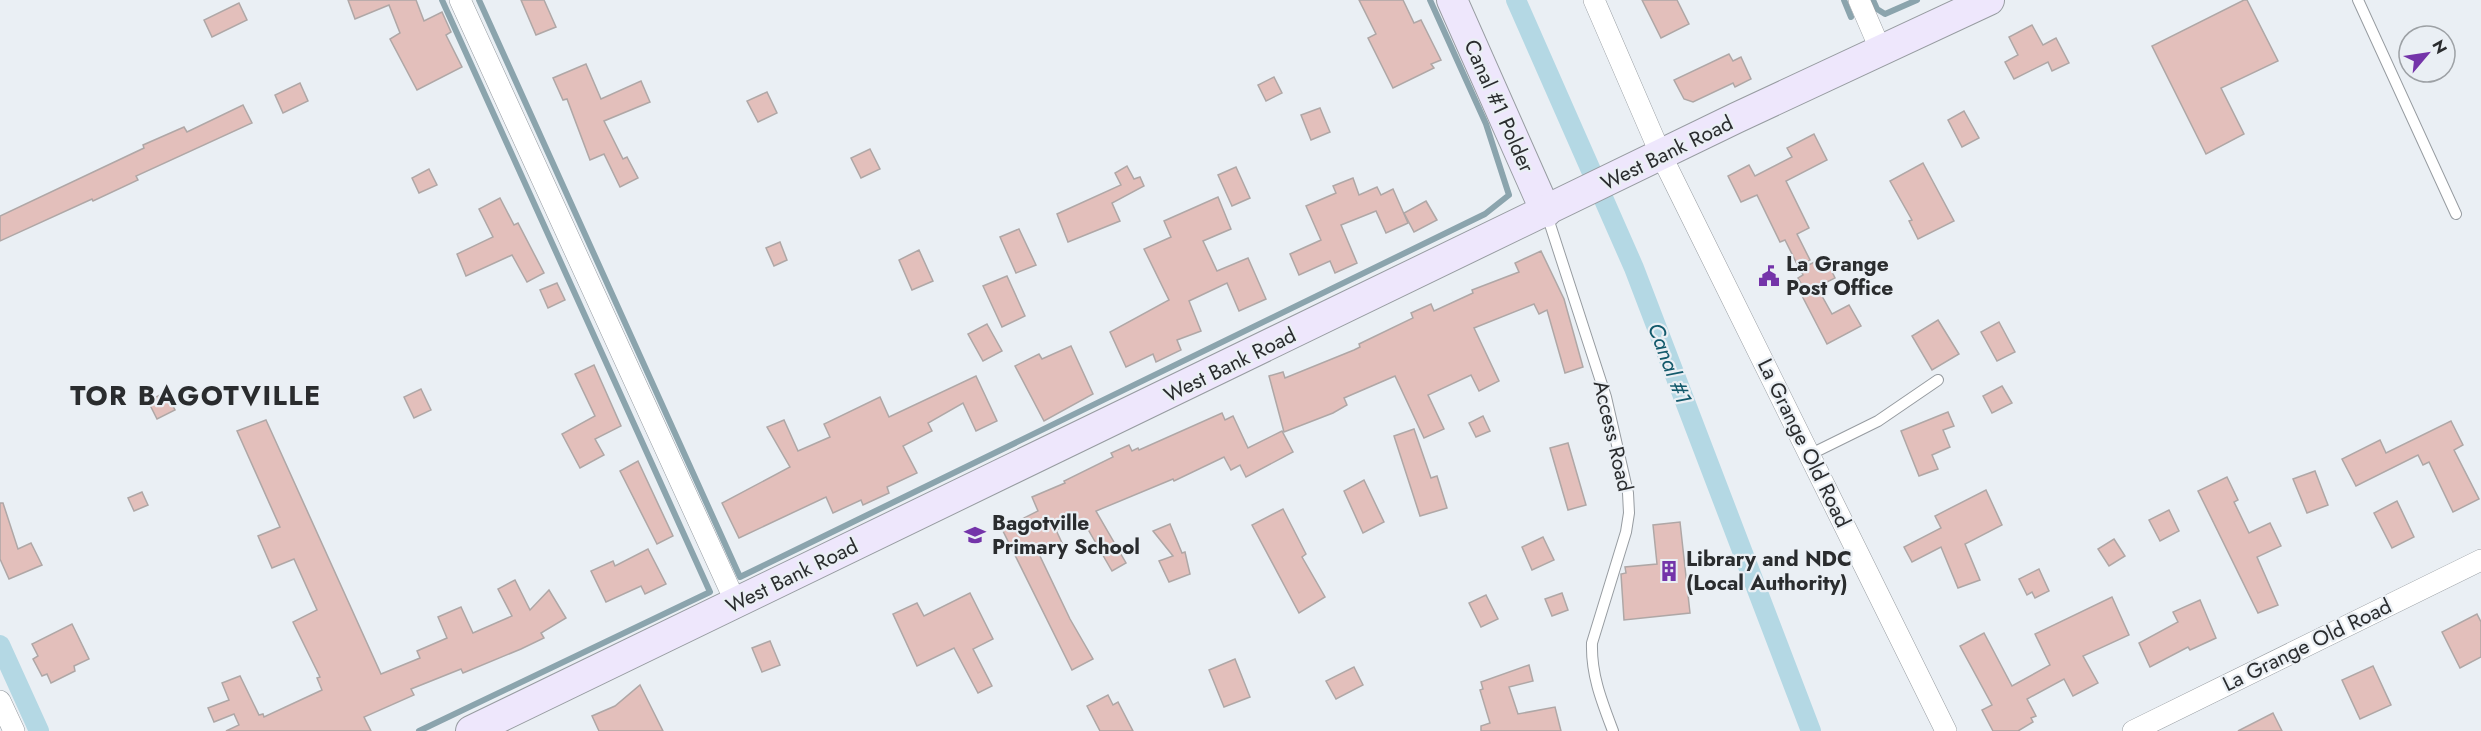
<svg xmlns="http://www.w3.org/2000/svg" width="2481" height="731" font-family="Jost,sans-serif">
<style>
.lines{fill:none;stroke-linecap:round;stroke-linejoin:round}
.stream{stroke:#8ba4ad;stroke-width:6}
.canal{stroke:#b4d8e4;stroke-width:20}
.building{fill:#e3bfbb;stroke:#afa7a6;stroke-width:1.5}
.lane-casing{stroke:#979ca1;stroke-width:12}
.street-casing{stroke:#979ca1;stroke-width:22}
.secondary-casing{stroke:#979ca1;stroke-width:32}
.lane{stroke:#fff;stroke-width:10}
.street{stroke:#fff;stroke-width:21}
.secondary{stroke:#eee7fc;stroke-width:30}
.labels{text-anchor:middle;stroke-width:4.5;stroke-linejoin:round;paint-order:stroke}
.street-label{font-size:21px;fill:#2a2c2e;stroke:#eaeff4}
.poi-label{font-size:21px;font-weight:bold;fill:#2a2c2e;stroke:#eaeff4;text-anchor:start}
.water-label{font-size:22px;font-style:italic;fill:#12596b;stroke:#eaeff4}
.district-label{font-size:27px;font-weight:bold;letter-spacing:1.5px;fill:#2a2c2e;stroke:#eaeff4}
</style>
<rect width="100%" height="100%" fill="#eaeff4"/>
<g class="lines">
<g class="stream">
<path d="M479 0 740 577 1485 214 1509 195 1486 124 1430 0"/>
<path d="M1844 0 1851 17"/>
<path d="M1873 0 1877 9 1885 14 1917 0"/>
<path d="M419 731 710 592 442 0"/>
</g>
<g class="canal">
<path d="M1516 0 1634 268 1811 731"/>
<path d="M0 645 39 731"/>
</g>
</g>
<g class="building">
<path d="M348 0H416L424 21 442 12 451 32 446 35 462 67 417 90 390 39 400 33 389 5 355 19Z"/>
<path d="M521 0H544L556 27 536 35Z"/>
<path d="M1359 0H1403L1414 23 1421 20 1441 60 1431 64 1434 68 1393 88 1368 38 1376 34Z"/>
<path d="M1642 0H1677L1689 24 1661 38Z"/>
<path d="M2244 0H2247L2278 61 2221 88 2244 134 2206 154 2152 46Z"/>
<path d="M239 3 247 20 212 37 204 20Z"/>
<path d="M2032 25 2043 45 2056 38 2069 63 2052 71 2048 62 2014 79 2005 62 2018 55 2009 37Z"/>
<path d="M1729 54 1733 61 1741 57 1751 79 1735 87 1733 83 1693 102 1684 99 1674 80Z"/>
<path d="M586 64 601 99 641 81 650 102 604 121 623 159 627 157 638 178 620 187 604 154 590 160 567 99 563 100 553 78Z"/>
<path d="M1274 77 1282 93 1266 101 1258 85Z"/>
<path d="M300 83 308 101 283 113 275 95Z"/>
<path d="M767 92 777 113 758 122 747 101Z"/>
<path d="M243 105 252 123 136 176 138 180 93 201 92 199 0 241V216L144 148 143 145 184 127 187 132Z"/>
<path d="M1320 108 1330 132 1311 140 1301 115Z"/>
<path d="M1964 111 1979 138 1962 147 1948 120Z"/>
<path d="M1814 134 1827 160 1786 181 1809 228 1797 234 1810 260 1798 266 1785 240 1780 242 1757 195 1741 202 1728 176 1749 165 1755 176 1792 157 1787 148Z"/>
<path d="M870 149 880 169 861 178 851 158Z"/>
<path d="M1923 163 1954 221 1918 239 1909 221 1912 220 1890 181Z"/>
<path d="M1127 166 1134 179 1140 177 1144 186 1112 203 1120 221 1068 242 1057 214 1121 185 1115 173Z"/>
<path d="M1236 167 1250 198 1232 206 1218 175Z"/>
<path d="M429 169 437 185 419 193 412 178Z"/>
<path d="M1353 178 1359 195 1377 187 1381 195 1393 189 1408 223 1386 233 1376 211 1341 225 1357 263 1335 273 1330 261 1299 275 1290 254 1321 240 1306 206 1336 193 1333 186Z"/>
<path d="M1218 197 1231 229 1203 241 1217 271 1248 258 1266 299 1239 311 1227 283 1189 301 1201 331 1177 340 1181 350 1156 362 1153 354 1126 367 1110 332 1169 300 1144 249 1171 237 1164 221Z"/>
<path d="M500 198 514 225 518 223 544 273 527 282 512 255 466 276 457 254 493 237 479 209Z"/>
<path d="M1426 201 1437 220 1414 232 1404 213Z"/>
<path d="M1019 229 1036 265 1016 273 1000 237Z"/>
<path d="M780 242 787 260 774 266 766 248Z"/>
<path d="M919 250 933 281 912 290 899 260Z"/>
<path d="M1541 251 1564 299 1583 367 1565 373 1547 310 1539 314 1534 304 1474 328 1499 381 1479 391 1471 375 1428 395 1444 429 1424 438 1395 376 1344 398 1347 405 1333 413 1284 432 1269 376 1283 372 1285 378 1354 350 1360 347 1359 344 1413 318 1411 313 1431 304 1434 311 1473 293 1472 290 1519 272 1515 263Z"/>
<path d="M1825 257 1835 278 1817 287 1832 314 1849 305 1861 326 1827 344 1798 288 1803 287 1798 278 1803 275 1800 269Z"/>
<path d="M1007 276 1025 316 1002 327 983 286Z"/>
<path d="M557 283 565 300 548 308 540 290Z"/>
<path d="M1938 320 1959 354 1932 370 1912 336Z"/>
<path d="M1999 322 2015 352 1997 361 1981 332Z"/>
<path d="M987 324 1002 351 983 361 968 334Z"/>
<path d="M1071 346 1093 394 1044 421 1015 366 1039 354 1042 359Z"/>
<path d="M594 365 621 426 595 439 604 455 580 468 562 434 595 416 575 374Z"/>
<path d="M976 376 997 421 976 431 963 403 928 423 932 431 903 446 917 473 887 487 889 493 863 505 861 500 833 513 826 497 739 538 722 503 790 467 767 427 784 420 798 451 830 437 824 424 880 397 889 417Z"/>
<path d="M2002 386 2012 403 1992 413 1983 396Z"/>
<path d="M421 389 431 410 414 418 404 397Z"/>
<path d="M166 392 175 410 157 419 148 401Z"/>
<path d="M1948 412 1954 426 1943 430 1950 447 1932 455 1938 469 1919 476 1901 431Z"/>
<path d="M1222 413 1225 420 1233 416 1248 448 1282 431 1293 452 1246 477 1240 465 1231 470 1224 457 1174 481 1173 479 1096 511 1126 563 1112 571 1082 519 1056 530 1062 543 1039 554 1070 619 1093 659 1072 670 1002 529 1038 511 1032 497 1065 483 1064 481 1113 457 1111 453 1129 445 1132 451 1138 448 1139 450Z"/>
<path d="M1483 416 1490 431 1476 437 1469 423Z"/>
<path d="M266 420 381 674 420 658 417 651 447 638 438 617 461 607 473 633 512 616 498 589 515 580 530 610 549 590 566 618 541 633 544 638 521 649 463 673 461 669 411 689 414 695 364 717 371 731H226L239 725 234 714 214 722 208 708 229 700 222 683 240 676 259 715 263 714 264 717 322 690 317 678 320 677 293 622 317 610 294 559 272 568 258 536 280 527 237 431Z"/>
<path d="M2451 421 2463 445 2454 450 2479 499 2453 512 2429 462 2423 465 2418 455 2356 486 2342 459 2380 440 2386 453Z"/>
<path d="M1414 429 1431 478 1437 476 1447 508 1420 516 1394 436Z"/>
<path d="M1568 443 1586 505 1568 510 1550 448Z"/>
<path d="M638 461 673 536 657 544 620 471Z"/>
<path d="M2315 471 2328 505 2307 513 2293 479Z"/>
<path d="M2227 477 2238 500 2234 502 2249 533 2270 523 2281 546 2257 557 2278 605 2258 613 2198 491Z"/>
<path d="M1364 480 1384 522 1363 533 1344 491Z"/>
<path d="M1986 490 2002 525 1965 544 1980 580 1958 588 1941 547 1912 562 1904 547 1941 528 1935 516Z"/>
<path d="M142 492 148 505 134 511 128 498Z"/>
<path d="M2397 501 2414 537 2392 548 2374 513Z"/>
<path d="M0 503H3L18 549 31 543 42 565 9 579 0 559Z"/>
<path d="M1283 509 1306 554 1302 557 1325 597 1299 613 1252 525Z"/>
<path d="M2169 510 2179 531 2160 541 2149 520Z"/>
<path d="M1680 522 1690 613 1624 620 1621 574 1626 573 1625 567 1657 564 1653 525Z"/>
<path d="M1170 524 1182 553 1185 552 1190 574 1169 582 1159 561 1173 556 1153 531Z"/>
<path d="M1543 537 1554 560 1532 570 1522 547Z"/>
<path d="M2114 539 2125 556 2109 566 2098 549Z"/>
<path d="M648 549 666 584 645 594 641 586 606 602 591 571 613 561 615 566Z"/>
<path d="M2039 569 2049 591 2035 598 2032 592 2027 595 2019 579Z"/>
<path d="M970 593 993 639 973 649 992 686 978 693 954 648 917 666 893 614 917 603 924 616Z"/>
<path d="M1562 593 1568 610 1552 616 1545 599Z"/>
<path d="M1486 595 1498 619 1481 627 1469 603Z"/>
<path d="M2112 597 2129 635 2083 656 2098 683 2073 696 2064 679 2027 699 2036 716 2031 718 2033 722 2018 731H1993L1982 710 1992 705 1960 646 1984 633 2012 686 2050 665 2035 634Z"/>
<path d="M2200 600 2216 638 2190 650 2188 647 2150 667 2139 643 2178 622 2173 612Z"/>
<path d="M2477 614 2481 622V657L2460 668 2442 632Z"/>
<path d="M72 624 89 659 74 666 75 671 51 683 47 674 42 676 33 659 38 656 32 644Z"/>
<path d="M770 641 780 665 762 672 752 648Z"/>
<path d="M1235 659 1250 697 1224 707 1209 670Z"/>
<path d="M1529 665 1533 681 1509 687 1518 714 1555 707 1561 731H1481V726L1490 723 1480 690 1483 689 1481 682Z"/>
<path d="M2373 666 2391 705 2360 719 2342 680Z"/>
<path d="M1354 667 1363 685 1336 699 1326 681Z"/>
<path d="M640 685 663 731H599L592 716 615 706Z"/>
<path d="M1108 695 1113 705 1118 702 1133 731H1100L1087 706Z"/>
<path d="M2273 713 2282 731H2238Z"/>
</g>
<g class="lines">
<defs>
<g id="lane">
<path d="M2358 0 2456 214"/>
<path d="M1546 212 1606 397 1628 493 1629 513 1626 532 1592 643C1591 675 1602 702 1613 731"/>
<path d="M1809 455 1878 421 1938 380"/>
</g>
<g id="street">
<path d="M460 0 736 603"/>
<path d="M1594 0 1661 155 1946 731"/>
<path d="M1859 0 1881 51"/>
<path d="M0 701 14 731"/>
<path d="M2133 731 2481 560"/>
</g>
<g id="secondary">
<path d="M1452 0 1546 212"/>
<path d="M471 731 1736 118 1989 0"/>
</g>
</defs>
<use href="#lane" class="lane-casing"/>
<use href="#street" class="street-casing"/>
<use href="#secondary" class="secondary-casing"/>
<use href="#lane" class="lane"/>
<use href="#street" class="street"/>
<use href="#secondary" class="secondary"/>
</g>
<defs>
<symbol id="civic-bare" viewBox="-9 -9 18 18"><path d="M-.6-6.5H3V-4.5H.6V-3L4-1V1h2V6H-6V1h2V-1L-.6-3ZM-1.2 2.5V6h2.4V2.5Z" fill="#7434a9" stroke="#eaeff4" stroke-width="2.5" paint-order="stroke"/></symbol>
<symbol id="school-bare" viewBox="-9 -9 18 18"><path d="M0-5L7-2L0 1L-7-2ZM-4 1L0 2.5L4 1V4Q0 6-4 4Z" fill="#7434a9" stroke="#eaeff4" stroke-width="2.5" paint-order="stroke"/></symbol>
<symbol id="building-bare" viewBox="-9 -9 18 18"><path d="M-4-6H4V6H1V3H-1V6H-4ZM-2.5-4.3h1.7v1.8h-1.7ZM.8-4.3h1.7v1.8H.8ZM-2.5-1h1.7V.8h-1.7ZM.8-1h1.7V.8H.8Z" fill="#7434a9" stroke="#eaeff4" stroke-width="2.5" paint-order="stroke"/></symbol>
</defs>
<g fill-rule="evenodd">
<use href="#civic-bare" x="1754" y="261" width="30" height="30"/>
<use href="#school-bare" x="960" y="520" width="30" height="30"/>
<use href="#building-bare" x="1654" y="556" width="30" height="30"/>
</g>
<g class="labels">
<g class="street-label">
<text transform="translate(1499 106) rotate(66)" y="7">Canal #1 Polder</text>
<text transform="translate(1667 153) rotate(-26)" y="7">West Bank Road</text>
<text transform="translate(1230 365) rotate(-26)" y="7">West Bank Road</text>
<text transform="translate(1613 436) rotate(77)" y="7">Access Road</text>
<text transform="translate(1804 443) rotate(64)" y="7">La Grange Old Road</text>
<text transform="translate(792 576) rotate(-26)" y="7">West Bank Road</text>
<text transform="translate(2307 645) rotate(-26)" y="7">La Grange Old Road</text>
</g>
<g class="poi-label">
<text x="1786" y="271">La Grange<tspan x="1786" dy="24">Post Office</tspan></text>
<text x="992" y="530">Bagotville<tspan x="992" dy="24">Primary School</tspan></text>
<text x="1686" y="566">Library and NDC<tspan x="1686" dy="24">(Local Authority)</tspan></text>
</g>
<g class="water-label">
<text transform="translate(1670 363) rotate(69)" y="8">Canal #1</text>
</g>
<g class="district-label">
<text x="196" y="405">TOR BAGOTVILLE</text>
</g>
</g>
<g transform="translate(2427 54) rotate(61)"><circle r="28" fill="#eaeff4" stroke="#9da1a5" stroke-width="1.5"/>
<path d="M0-4.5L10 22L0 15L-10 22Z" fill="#7434a9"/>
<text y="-9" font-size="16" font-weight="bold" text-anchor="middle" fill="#2a2c2e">N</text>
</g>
</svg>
